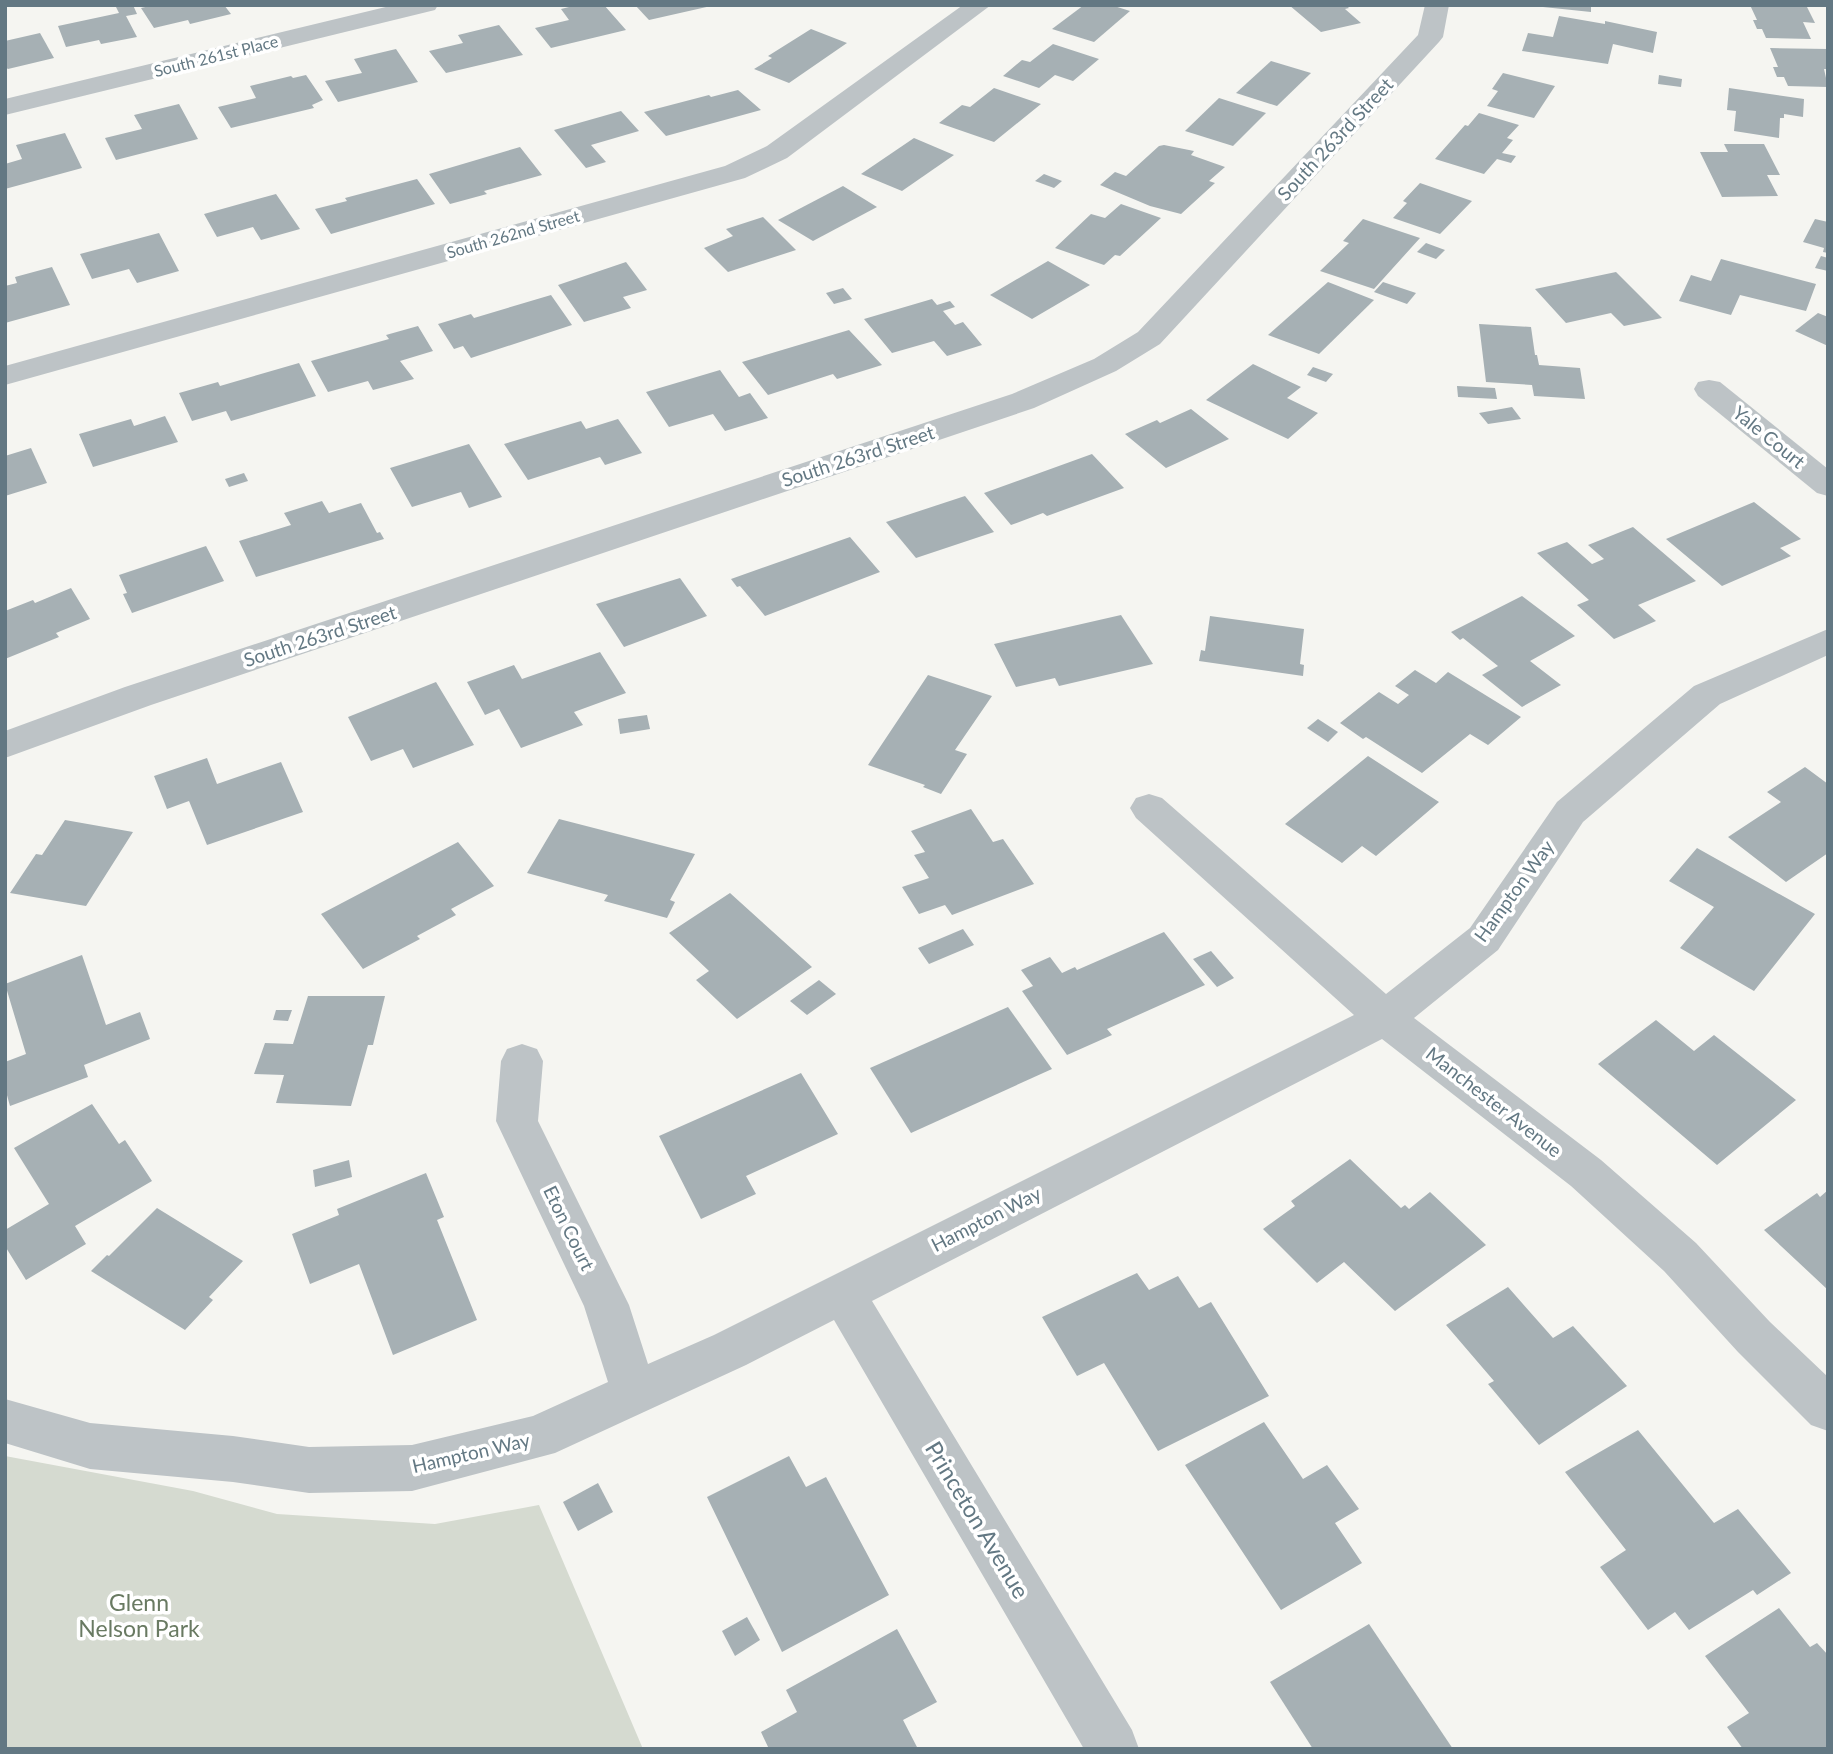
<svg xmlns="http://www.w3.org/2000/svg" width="1833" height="1754" font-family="Lato,sans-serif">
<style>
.green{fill:#d5dad0}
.building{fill:#a6b0b4}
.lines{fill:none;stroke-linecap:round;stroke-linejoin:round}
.street{fill:#bdc3c6;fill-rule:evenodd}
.labels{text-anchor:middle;stroke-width:7;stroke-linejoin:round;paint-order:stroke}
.far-street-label{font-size:16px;fill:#637883;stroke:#fff}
.street-label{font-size:19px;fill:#637883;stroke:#fff}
.near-street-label{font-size:23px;fill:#637883;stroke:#fff}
.near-park-label{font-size:23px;fill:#697a62;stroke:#fff}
</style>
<rect width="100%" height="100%" fill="#f5f5f1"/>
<path class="green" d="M5 1456 193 1491 277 1514 435 1524 539 1505 643 1749H5Z"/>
<g class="building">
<path d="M115 5H133L137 14 126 16 137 37 101 44 99 40 66 47 58 26 119 13Z"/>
<path d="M154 5H224L231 14 190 24 188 20 154 28 141 8Z"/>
<path d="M577 5H604L626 30 551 48 535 28 569 20 561 9Z"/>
<path d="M635 5H711V6L649 20Z"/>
<path d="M1084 5H1111L1130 11 1094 42 1052 29Z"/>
<path d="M1289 5H1346L1349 8 1345 9 1361 23 1321 32Z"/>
<path d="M1543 5H1591V12L1543 7Z"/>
<path d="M1750 5H1806L1815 23 1803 22 1811 39 1766 38 1762 29H1757L1753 20H1757Z"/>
<path d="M1559 16 1605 24V21L1657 32 1653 53 1613 44 1608 64 1522 51 1528 33 1553 37Z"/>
<path d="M499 25 523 55 446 73 429 51 463 43 458 35Z"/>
<path d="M811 29 847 43 789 83 754 69 772 58 768 56Z"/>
<path d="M40 33 54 58 8 69 5 67V41Z"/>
<path d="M1053 44 1099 59 1073 81 1055 75 1039 88 1003 76 1022 60 1030 62Z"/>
<path d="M1770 48 1828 49V69H1824L1828 87 1788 86 1784 77H1777L1773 67H1778Z"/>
<path d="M396 49 418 82 338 102 325 81 362 73 354 59Z"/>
<path d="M1271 61 1311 73 1277 106 1236 93Z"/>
<path d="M1503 73 1555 86 1534 118 1487 106 1498 91 1492 89Z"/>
<path d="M306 75 323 100 312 105 314 108 231 128 218 107 256 98 250 86 291 76 293 78Z"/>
<path d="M1659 75 1682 79 1681 87 1658 84Z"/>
<path d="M994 88 1041 104 994 142 939 123 962 105 970 107Z"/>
<path d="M1729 88 1804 99 1803 117 1784 114V118H1780L1779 138 1734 131 1736 111 1727 110Z"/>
<path d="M738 90 761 110 666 136 644 112 709 95 711 97Z"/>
<path d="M1219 98 1266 113 1233 146 1185 131Z"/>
<path d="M179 104 198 139 116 160 105 138 142 129 134 115Z"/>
<path d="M621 111 639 131 591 145 606 162 586 168 554 130Z"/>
<path d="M1479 113 1519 125 1507 138 1513 140 1502 153 1516 156 1511 163 1497 159 1484 174 1435 159 1465 125 1468 126Z"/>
<path d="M65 133 82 168 5 189V164L22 159 16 145Z"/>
<path d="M914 138 954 155 902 191 861 174Z"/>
<path d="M1724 144H1764L1780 175H1767L1778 196 1722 197 1700 152H1728Z"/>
<path d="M1164 145 1194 151 1191 155 1225 167 1209 181 1215 183 1181 214 1150 206 1100 185 1115 172 1126 176 1159 146Z"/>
<path d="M520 147 542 175 484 191 487 194 450 204 429 174Z"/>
<path d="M1044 174 1062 181 1054 188 1035 181Z"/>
<path d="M417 179 435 204 331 234 315 209 347 201 345 198Z"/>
<path d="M1420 183 1472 201 1440 234 1393 218 1407 203 1403 201Z"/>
<path d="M843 186 877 207 813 241 778 220Z"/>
<path d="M276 194 300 229 261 240 253 227 217 237 204 214Z"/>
<path d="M1121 204 1161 218 1120 256 1115 255 1104 265 1055 248 1091 214 1105 218Z"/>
<path d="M763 217 796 250 728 272 704 248 733 236 726 229Z"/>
<path d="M1363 219 1420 238 1374 289 1320 271 1349 243 1343 241Z"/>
<path d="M1815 219 1828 222V253L1823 252 1824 248 1803 242Z"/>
<path d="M159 233 179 271 137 283 129 269 92 279 80 254Z"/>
<path d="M1426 243 1445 250 1436 259 1417 252Z"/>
<path d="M1821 256 1828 258V271L1815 268Z"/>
<path d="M1721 259 1816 284 1806 311 1740 295 1731 315 1679 301 1691 275 1711 281Z"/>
<path d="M1048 261 1090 285 1032 319 990 295Z"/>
<path d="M626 262 647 290 623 297 631 308 584 322 558 285Z"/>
<path d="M52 267 70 305 5 323V286L17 283 15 277Z"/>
<path d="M1616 272 1662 318 1624 326 1611 313 1566 323 1535 289Z"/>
<path d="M1328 282 1374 300 1319 354 1268 335Z"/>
<path d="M1383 282 1416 293 1407 304 1374 292Z"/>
<path d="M843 288 852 299 834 304 826 293Z"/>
<path d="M551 295 572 325 471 358 463 346 454 349 438 324 471 314 474 318Z"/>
<path d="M932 299 937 305 950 301 955 307 943 311 955 325 963 322 982 345 947 356 934 341 892 353 864 319Z"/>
<path d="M1818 313 1828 317V346L1795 331Z"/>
<path d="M1479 324 1531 327 1535 355H1537L1539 365 1580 368 1585 399 1534 396 1532 385 1486 382Z"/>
<path d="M418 326 433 351 400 361 414 379 373 390 368 381 328 392 311 361 389 339 386 335Z"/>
<path d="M849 330 882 365 837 379 833 374 768 395 742 362Z"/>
<path d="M299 363 316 396 231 421 226 411 192 421 179 393 218 382 220 386Z"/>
<path d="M1253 364 1301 387 1287 398 1318 413 1288 439 1206 400Z"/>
<path d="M1313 367 1333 374 1326 382 1307 375Z"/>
<path d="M720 370 739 397 750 393 768 418 725 431 713 414 669 427 646 392Z"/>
<path d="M1457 386 1495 388 1497 399 1458 397Z"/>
<path d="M1512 407 1521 419 1488 424 1479 413Z"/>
<path d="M1191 409 1229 439 1166 468 1125 434 1157 420 1160 423Z"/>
<path d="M165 416 178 442 93 467 79 434 131 419 134 426Z"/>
<path d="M618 419 642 453 605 465 600 457 528 480 504 444 581 421 586 429Z"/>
<path d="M469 444 502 497 469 508 461 492 412 507 390 468Z"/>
<path d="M31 448 47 483 5 496V456Z"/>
<path d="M1092 454 1124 488 1047 516 1043 513 1011 525 984 493Z"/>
<path d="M244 473 248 481 229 487 225 479Z"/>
<path d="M965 496 994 532 916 558 886 522Z"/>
<path d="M322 501 329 513 361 503 377 533 380 532 384 539 256 577 239 541 291 525 284 513Z"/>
<path d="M1754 502 1801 539 1780 548 1791 556 1722 586 1666 539Z"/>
<path d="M1633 527 1696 581 1638 605 1656 621 1614 639 1577 605 1589 600 1537 553 1567 542 1592 564 1604 559 1588 545Z"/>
<path d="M850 537 880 572 765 616 740 586 737 587 731 579Z"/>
<path d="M206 546 224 581 132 613 123 594 127 593 119 575Z"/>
<path d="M680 578 707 616 624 647 596 604Z"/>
<path d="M71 588 90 619 56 633 59 637 5 659V611L33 600 35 603Z"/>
<path d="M1522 596 1575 636 1530 661 1561 685 1522 707 1482 675 1498 666 1463 638 1460 640 1451 632Z"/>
<path d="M1121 615 1153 664 1059 686 1055 678 1016 687 994 644Z"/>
<path d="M1210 616 1304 629 1300 664 1304 665 1303 676 1199 661 1201 650 1205 651Z"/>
<path d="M600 652 626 693 574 712 583 725 521 748 499 709 485 715 467 682 514 665 522 679Z"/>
<path d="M1415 670 1436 683 1448 672 1521 717 1488 745 1470 734 1422 773 1366 737 1363 739 1340 723 1379 692 1398 704 1409 695 1395 686Z"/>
<path d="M928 675 992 696 955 750 967 754 941 794 923 787 925 785 868 765Z"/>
<path d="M436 682 474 745 413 768 403 749 371 761 348 717Z"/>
<path d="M647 715 650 729 620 734 618 719Z"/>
<path d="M1318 719 1338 732 1328 742 1307 728Z"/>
<path d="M1368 756 1439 802 1376 856 1362 846 1342 863 1285 824Z"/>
<path d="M207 758 217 784 281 762 303 812 207 845 189 801 167 809 154 776Z"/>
<path d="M1805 767 1828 784V853L1786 882 1728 837 1781 802 1767 792Z"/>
<path d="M971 809 993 842 1003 839 1034 884 952 915 945 905 919 914 902 887 929 878 914 855 925 852 911 831Z"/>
<path d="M559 819 695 854 670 900 675 902 667 918 604 901 608 895 527 873Z"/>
<path d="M65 820 133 832 86 906 10 893 36 854 42 855Z"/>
<path d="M458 842 494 886 451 909 456 915 417 936 420 939 363 969 321 914Z"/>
<path d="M1697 848 1815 914 1754 991 1680 948 1714 907 1669 881Z"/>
<path d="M730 893 812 967 737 1019 696 980 709 971 669 933Z"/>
<path d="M963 929 974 945 929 964 918 948Z"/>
<path d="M1164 932 1205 985 1107 1029 1112 1035 1067 1055 1022 991 1033 986 1021 970 1050 957 1062 973 1075 967 1077 970Z"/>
<path d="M1211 951 1234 978 1217 987 1193 959Z"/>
<path d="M82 955 106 1025 140 1012 150 1039 84 1065 88 1077 10 1106 5 1088V1062L26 1054 5 984Z"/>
<path d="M819 980 836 994 807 1015 790 1001Z"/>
<path d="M308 996H385L373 1045H368L351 1106 276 1103 284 1075 254 1074 265 1043 293 1044Z"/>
<path d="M1008 1007 1052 1069 911 1133 870 1068Z"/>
<path d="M276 1010H292L288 1021 273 1020Z"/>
<path d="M1656 1020 1694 1051 1714 1035 1796 1100 1717 1165 1598 1064Z"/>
<path d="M801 1073 838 1134 746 1176 756 1194 701 1219 659 1136Z"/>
<path d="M92 1104 119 1144 125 1140 152 1181 75 1226 86 1244 26 1280 5 1246V1230L49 1204 14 1148Z"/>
<path d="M1350 1159 1401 1208 1405 1205 1409 1209 1430 1192 1486 1245 1395 1311 1344 1262 1317 1283 1263 1229 1295 1206 1291 1201Z"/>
<path d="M349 1160 352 1177 315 1187 313 1170Z"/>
<path d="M426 1173 444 1217 437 1220 477 1320 393 1355 359 1264 310 1284 292 1234 339 1215 337 1209Z"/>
<path d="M1828 1190V1290L1764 1230 1817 1193 1820 1197Z"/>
<path d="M157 1208 243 1261 209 1297 213 1300 185 1330 91 1271 107 1255 109 1256Z"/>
<path d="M1137 1273 1149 1290 1178 1276 1199 1308 1211 1302 1269 1396 1158 1451 1104 1363 1077 1376 1042 1317Z"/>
<path d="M1508 1287 1553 1338 1573 1326 1627 1386 1539 1445 1488 1384 1494 1381 1446 1325Z"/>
<path d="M1264 1422 1303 1479 1327 1465 1359 1509 1335 1523 1362 1563 1281 1610 1185 1465Z"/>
<path d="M1638 1430 1714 1523 1738 1509 1791 1573 1757 1595 1753 1590 1689 1630 1675 1612 1648 1630 1600 1567 1626 1550 1565 1472Z"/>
<path d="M789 1456 806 1487 826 1477 889 1595 782 1652 707 1497Z"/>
<path d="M598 1483 613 1512 578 1531 563 1502Z"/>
<path d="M1779 1608 1810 1647 1817 1643 1828 1655V1749H1743L1727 1727 1749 1713 1705 1656Z"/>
<path d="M747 1617 760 1640 735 1656 722 1631Z"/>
<path d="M1369 1624 1453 1749H1313L1270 1682Z"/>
<path d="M897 1629 937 1702 903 1720 918 1749H769L761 1732 797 1712 786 1690Z"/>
</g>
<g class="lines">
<g class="street">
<path d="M394 5H438L435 10 5 115V99Z"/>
<path d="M963 5H991L787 158 745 178 5 385V366L725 166 767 146Z"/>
<path d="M1425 5H1449L1443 37 1439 42 1160 344 1116 371 1034 408 151 705 5 758V731L125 687 1012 394 1094 359 1138 332 1418 35Z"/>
<path d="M1709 380 1720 382 1828 469V496L1817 493 1698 396 1694 389 1698 382Z"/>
<path d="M1828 629V655L1720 704 1583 822 1498 950 1414 1018 1601 1160 1696 1243 1770 1322 1828 1377V1431L1811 1425 1738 1352 1664 1271 1571 1186 1382 1039 872 1301 1132 1730 1139 1749H1084L834 1320 746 1365 555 1453 412 1491 309 1493 233 1482 90 1469 5 1443V1399L90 1423 233 1436 309 1447 412 1445 533 1416 608 1382 584 1306 496 1121 501 1061 507 1049 522 1044 537 1049 543 1061 538 1121 629 1305 648 1364 714 1335 1354 1015 1136 818 1130 808 1136 798 1149 794 1162 798 1386 994 1470 928 1557 802 1694 686Z"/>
</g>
</g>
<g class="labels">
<g class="far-street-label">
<text transform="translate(216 56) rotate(-14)" y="6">South 261st Place</text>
<text transform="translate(513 234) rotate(-16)" y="6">South 262nd Street</text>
</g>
<g class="street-label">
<text transform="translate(1335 139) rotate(-47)" y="7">South 263rd Street</text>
<text transform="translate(1769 437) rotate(39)" y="7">Yale Court</text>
<text transform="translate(858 456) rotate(-18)" y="7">South 263rd Street</text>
<text transform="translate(320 636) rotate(-18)" y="7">South 263rd Street</text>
<text transform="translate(1514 891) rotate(-54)" y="7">Hampton Way</text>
<text transform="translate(1494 1102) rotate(38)" y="7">Manchester Avenue</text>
<text transform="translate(986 1219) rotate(-27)" y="7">Hampton Way</text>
<text transform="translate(569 1228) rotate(64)" y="7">Eton Court</text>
<text transform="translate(471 1453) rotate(-13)" y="7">Hampton Way</text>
</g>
<g class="near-street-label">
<text transform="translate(977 1520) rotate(59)" y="8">Princeton Avenue</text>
</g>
<g class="near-park-label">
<text x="139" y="1611">Glenn<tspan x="139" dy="26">Nelson Park</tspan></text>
</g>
</g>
<rect width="1833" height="1754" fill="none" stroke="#637883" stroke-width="14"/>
</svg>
